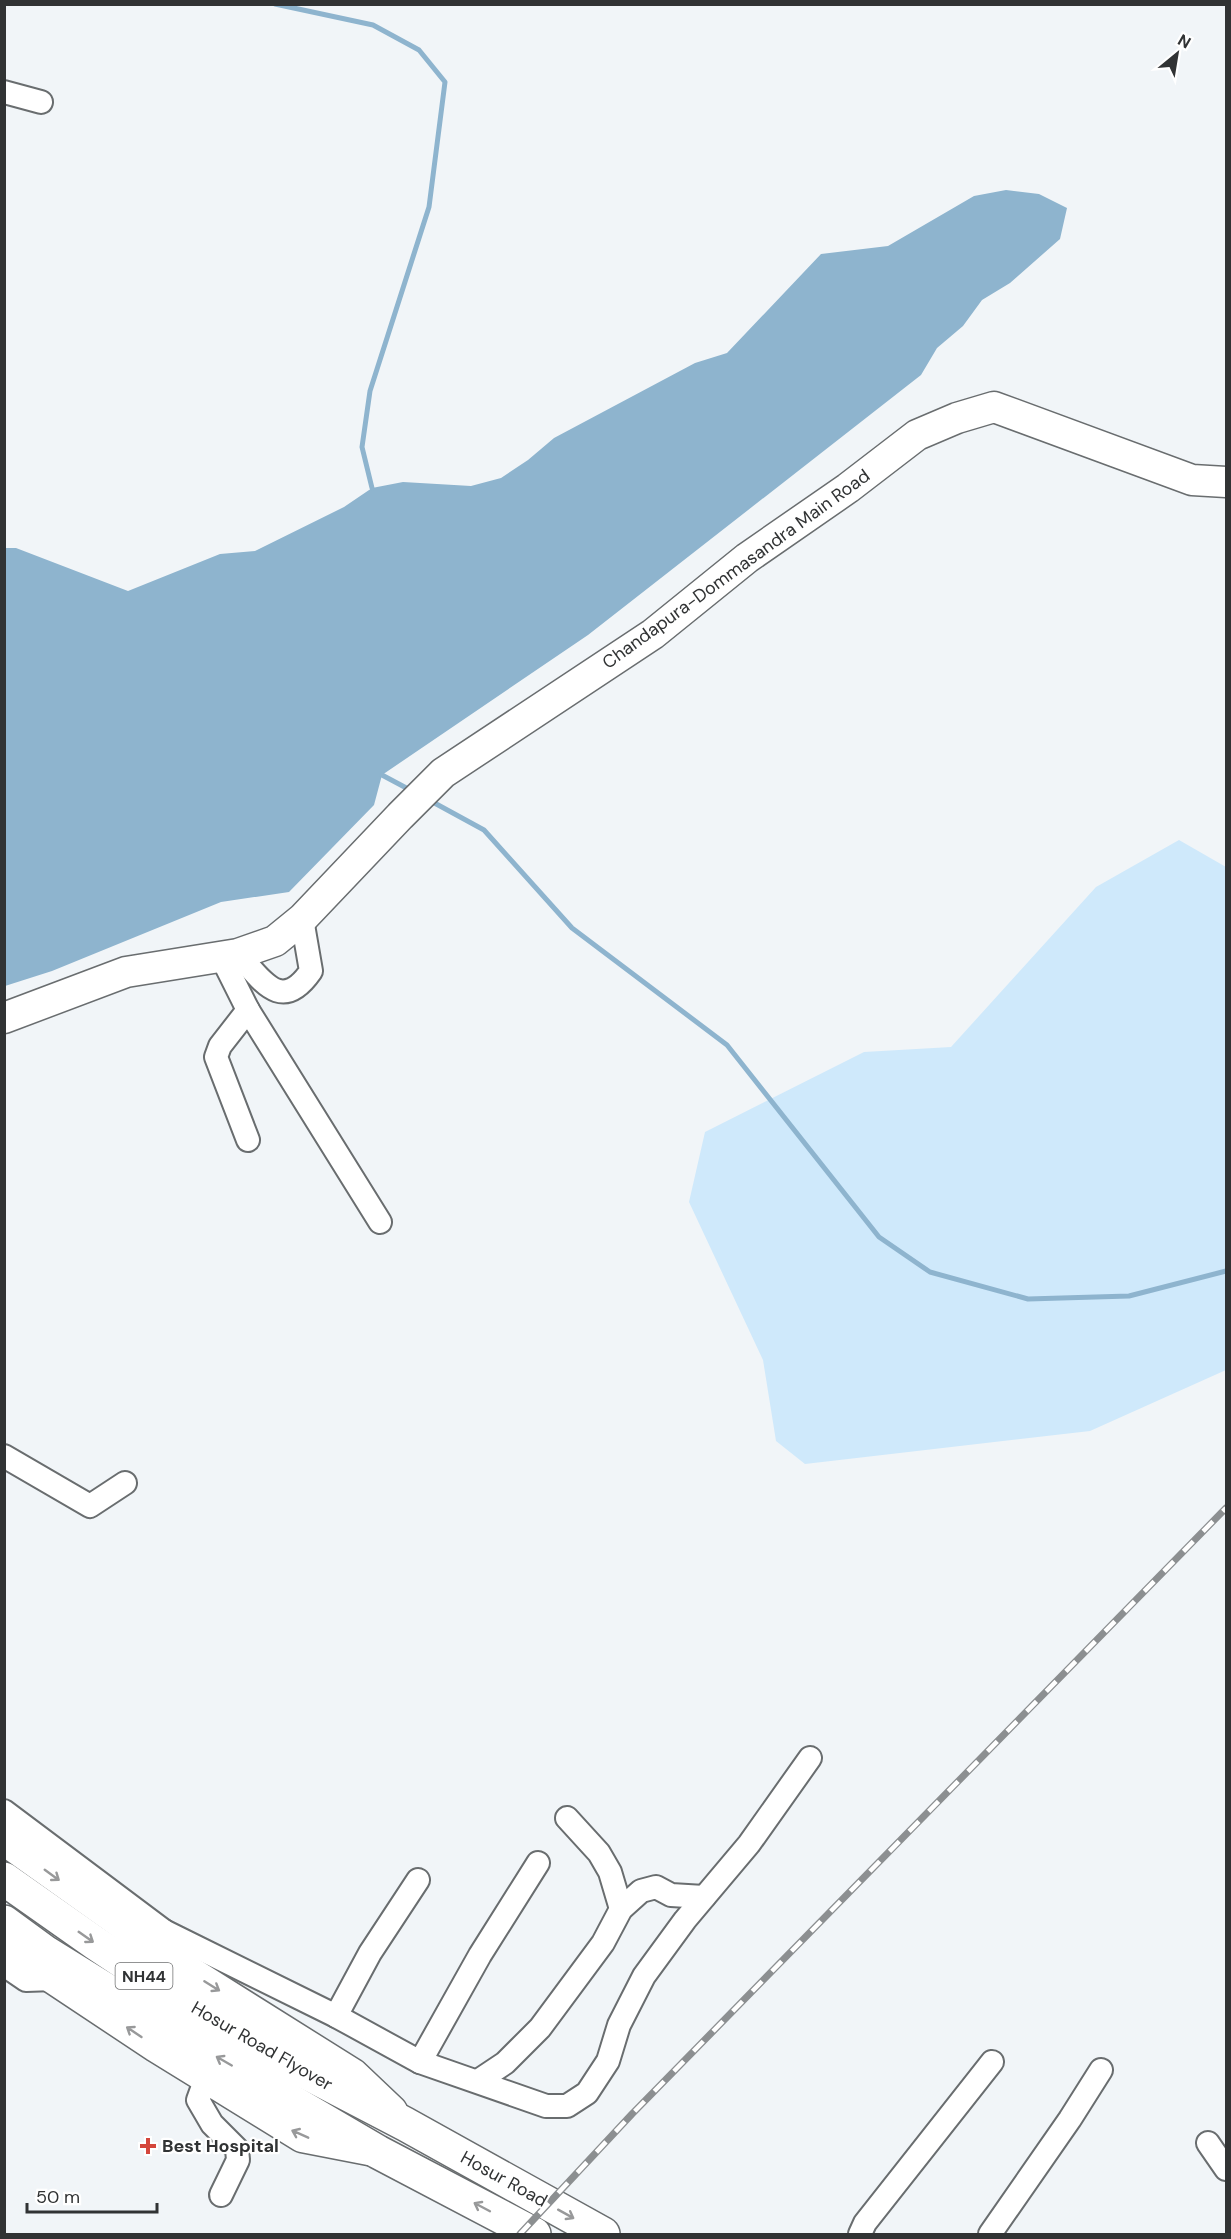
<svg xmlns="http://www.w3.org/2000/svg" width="1231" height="2239" font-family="'DM Sans',sans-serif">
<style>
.green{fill:#cfe9fb}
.water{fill:#8eb4ce}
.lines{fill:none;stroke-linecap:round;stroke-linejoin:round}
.stream{stroke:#8eb4ce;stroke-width:5}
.minor-casing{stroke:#696d6f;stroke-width:26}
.major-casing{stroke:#696d6f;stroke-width:33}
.highway-casing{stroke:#696d6f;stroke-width:36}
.minor{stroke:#fff;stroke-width:22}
.major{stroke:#fff;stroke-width:30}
.highway{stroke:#fff;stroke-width:33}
.rail-casing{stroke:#8c8f91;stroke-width:7}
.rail{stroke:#fff;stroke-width:4.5;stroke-dasharray:14;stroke-linecap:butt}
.oneway{stroke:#98999a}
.poi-dot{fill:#d4463b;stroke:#fff;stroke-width:2}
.labels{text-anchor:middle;stroke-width:4.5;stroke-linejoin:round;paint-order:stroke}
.shield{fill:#fff;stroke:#6f7071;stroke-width:1.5}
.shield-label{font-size:16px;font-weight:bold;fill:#313334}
.street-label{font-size:18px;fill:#313334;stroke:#fff}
.poi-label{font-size:18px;font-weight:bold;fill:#313334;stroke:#fff;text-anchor:start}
</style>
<rect width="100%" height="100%" fill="#f1f5f8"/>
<path class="green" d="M1179 840 1226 867V1370L1090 1431 805 1464 776 1441 763 1360 689 1202 705 1132 864 1052 951 1047 1096 887Z"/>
<path class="water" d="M1006 190 1039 194 1067 208 1060 239 1010 283 982 300 963 326 937 348 921 375 588 635 382 775 374 805 289 892 221 902 52 971 5 986V548H16L128 591 220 554 255 551 344 507 372 488 403 482 471 486 501 478 528 460 554 438 695 363 727 353 821 254 888 246 974 196Z"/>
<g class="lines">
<g class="stream">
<path d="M275 4 373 25 419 50 445 82 429 207 370 391 362 447 372 488"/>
<path d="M382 775 412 791"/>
<path d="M429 800 484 830 572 928 727 1045 879 1237 930 1272 1028 1299 1129 1296 1226 1271"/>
</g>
<defs>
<g id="minor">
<path d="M4 92 41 102"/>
<path d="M238 954C262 980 281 1014 311 971L302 919"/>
<path d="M221 956 248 1010 380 1222"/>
<path d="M248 1140 216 1057 220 1046 248 1010"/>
<path d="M4 1456 90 1506 125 1483"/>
<path d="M4 1811 164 1931 171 1944"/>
<path d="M567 1818 599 1853 610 1872 621 1909"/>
<path d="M164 1931 336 2016 370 1953 418 1880"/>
<path d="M4 1965 26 1980 54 1979"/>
<path d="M336 2016 420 2062 480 1955 538 1863"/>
<path d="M420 2062 546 2106H567L587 2093 608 2061 619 2025 644 1976 685 1920 749 1844 810 1758"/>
<path d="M206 2078 198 2100 212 2124 237 2149 238 2160 221 2195"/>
<path d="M478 2081 505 2063 540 2028 603 1943 621 1909 641 1891 656 1887 671 1895 704 1897"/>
<path d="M1208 2143 1226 2169"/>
<path d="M860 2234 865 2223 992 2062"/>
<path d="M990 2234 1070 2119 1101 2070"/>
</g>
<g id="major">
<path d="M4 1018 126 972 238 954 275 941 302 919 400 816 443 773 653 634 747 558 848 488 917 435 957 418 994 407 1192 480 1226 482"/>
<path d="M4 1840 181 1966 353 2074 392 2111"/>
<path d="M4 1946 156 2047 302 2137 369 2150"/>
</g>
<g id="highway">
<path d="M4 1879 95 1943 203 2015 290 2064 405 2124 603 2234"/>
<path d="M4 1922 45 1952 187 2040 378 2152 534 2234"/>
</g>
</defs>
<use href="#minor" class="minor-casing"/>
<use href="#major" class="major-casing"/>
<use href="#highway" class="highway-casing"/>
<use href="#minor" class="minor"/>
<use href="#major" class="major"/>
<use href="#highway" class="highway"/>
<defs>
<path id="rail" d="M520 2234 632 2114 1226 1508"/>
</defs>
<use href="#rail" class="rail-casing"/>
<use href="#rail" class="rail"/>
</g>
<defs><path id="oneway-shaft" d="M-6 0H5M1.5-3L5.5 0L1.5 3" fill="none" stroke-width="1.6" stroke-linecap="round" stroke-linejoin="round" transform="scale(1.5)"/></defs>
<g class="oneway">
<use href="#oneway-shaft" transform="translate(52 1875) rotate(36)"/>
<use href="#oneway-shaft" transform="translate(86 1937) rotate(35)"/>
<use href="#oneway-shaft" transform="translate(212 1986) rotate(32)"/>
<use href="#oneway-shaft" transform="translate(134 2032) rotate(-146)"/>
<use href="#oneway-shaft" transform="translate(224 2061) rotate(-150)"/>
<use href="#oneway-shaft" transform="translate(300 2134) rotate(-156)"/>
<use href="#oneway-shaft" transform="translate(482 2207) rotate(-152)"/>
<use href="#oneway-shaft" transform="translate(566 2214) rotate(29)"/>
</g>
<path class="poi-dot" d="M145 2137h6v6h6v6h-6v6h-6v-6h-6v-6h6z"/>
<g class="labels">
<rect class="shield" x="115.5" y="1963" width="57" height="26" rx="4.5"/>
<g class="shield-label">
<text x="144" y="1982">NH44</text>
</g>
<g class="street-label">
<text transform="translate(736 569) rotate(-36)" y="6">Chandapura-Dommasandra Main Road</text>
<text transform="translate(262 2046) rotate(30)" y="6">Hosur Road Flyover</text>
<text transform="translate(504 2179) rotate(29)" y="6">Hosur Road</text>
</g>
<g class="poi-label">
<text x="162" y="2152">Best Hospital</text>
</g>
</g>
<rect width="1231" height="2239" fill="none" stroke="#313334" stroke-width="12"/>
<g transform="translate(1177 54) rotate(30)" stroke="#ffffff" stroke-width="4.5" paint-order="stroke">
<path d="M0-4.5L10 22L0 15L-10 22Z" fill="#313334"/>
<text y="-9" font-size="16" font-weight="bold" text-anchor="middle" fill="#313334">N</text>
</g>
<path d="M27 2203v9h130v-9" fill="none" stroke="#313334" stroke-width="3"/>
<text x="36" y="2203" font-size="18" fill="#313334" stroke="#ffffff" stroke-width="4.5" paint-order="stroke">50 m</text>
</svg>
